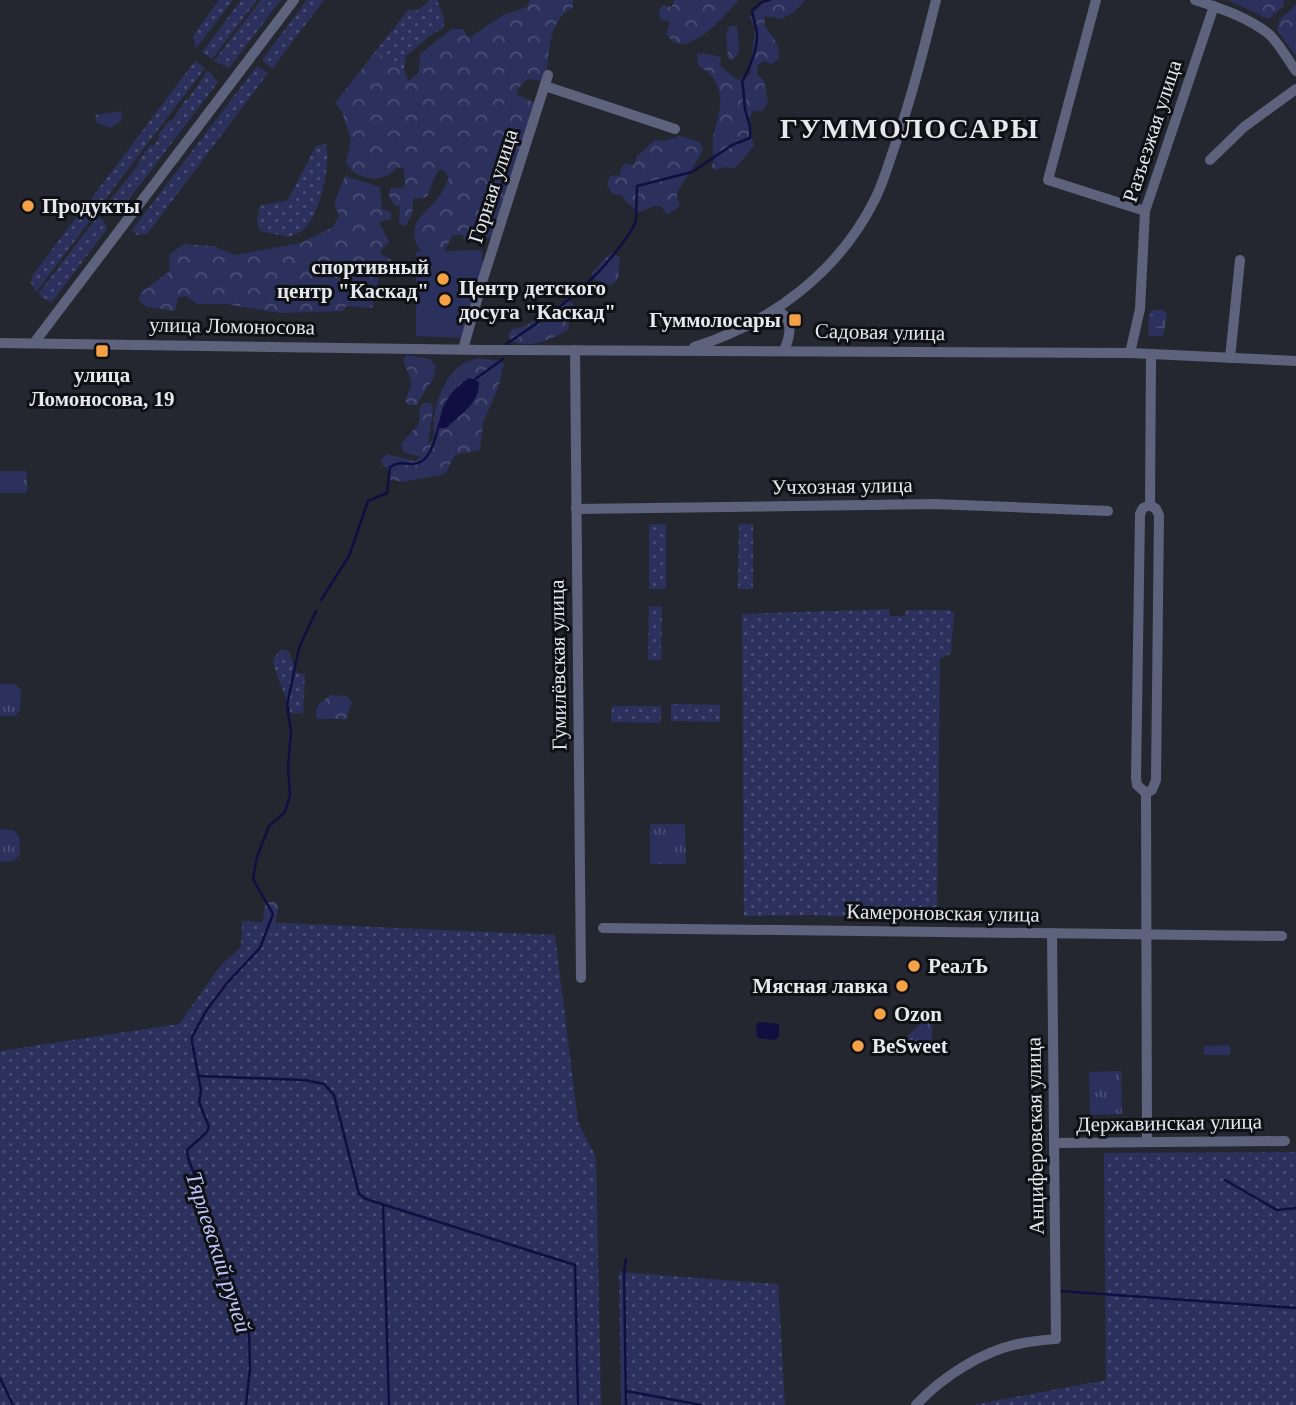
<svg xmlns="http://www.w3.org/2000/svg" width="1296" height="1405" font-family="Georgia,serif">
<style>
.grass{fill:url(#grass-dots)}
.forest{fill:url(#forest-crowns)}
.wetland{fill:url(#wetland-marsh)}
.park{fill:url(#park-tufts)}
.pitch{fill:#2b315c}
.water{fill:#100f41}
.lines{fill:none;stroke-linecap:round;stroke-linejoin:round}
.stream{stroke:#100f41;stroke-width:2.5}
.minor{stroke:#5e637d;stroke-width:10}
.poi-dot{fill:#f5a246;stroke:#0f1014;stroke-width:2.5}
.labels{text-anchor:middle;stroke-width:6;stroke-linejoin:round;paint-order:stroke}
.street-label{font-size:21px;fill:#e6e8ed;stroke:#0f1014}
.poi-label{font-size:21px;font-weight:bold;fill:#e6e8ed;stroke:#0f1014;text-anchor:start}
.water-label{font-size:23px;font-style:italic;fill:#bcc6fa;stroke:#0f1014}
.district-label{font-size:28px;font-weight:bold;letter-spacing:2px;fill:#e6e8ed;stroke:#0f1014}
</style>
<defs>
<pattern id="grass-dots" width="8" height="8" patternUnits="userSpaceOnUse" patternTransform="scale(1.75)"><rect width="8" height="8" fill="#2b315c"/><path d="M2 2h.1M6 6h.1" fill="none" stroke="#4a4f74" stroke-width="1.8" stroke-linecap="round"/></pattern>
<pattern id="forest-crowns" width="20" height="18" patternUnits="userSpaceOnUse" patternTransform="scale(1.75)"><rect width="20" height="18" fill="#2b315c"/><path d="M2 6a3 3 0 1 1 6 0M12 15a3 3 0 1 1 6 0" fill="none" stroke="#4a4f74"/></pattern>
<pattern id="wetland-marsh" width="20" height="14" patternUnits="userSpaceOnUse" patternTransform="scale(1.75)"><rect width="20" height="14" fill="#2b315c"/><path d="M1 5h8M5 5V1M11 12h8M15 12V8" fill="none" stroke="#4a4f74"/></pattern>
<pattern id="park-tufts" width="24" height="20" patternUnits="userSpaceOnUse" patternTransform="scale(1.75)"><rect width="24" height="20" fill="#2b315c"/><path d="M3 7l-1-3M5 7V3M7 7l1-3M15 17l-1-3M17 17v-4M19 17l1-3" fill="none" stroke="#4a4f74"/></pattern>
</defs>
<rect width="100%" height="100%" fill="#252730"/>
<g class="grass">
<path d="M219 0H233L196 48 193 36Z"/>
<path d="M241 0H257L212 59 202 52Z"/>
<path d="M261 0H281L229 68 214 61Z"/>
<path d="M307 0H324L272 69 262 60Z"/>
<path d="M429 0H437L444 18V28C428 34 420 46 406 56L404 69 408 81 401 77 375 52 409 9 416 11 426 4Z"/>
<path d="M195 61 205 68 100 206 91 199Z"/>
<path d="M257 66 268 73 147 234 137 235 132 230Z"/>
<path d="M208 70 218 82 117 215 109 213 103 209 139 164 138 162 150 145 153 146 159 138 158 135 170 120 172 121 186 99H188Z"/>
<path d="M326 144C331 164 320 215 304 229 300 232 294 235 289 237L260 231 257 221 260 206 288 200 316 146Z"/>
<path d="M85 206 95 214 36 292 31 283 32 276Z"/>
<path d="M98 216 103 220 107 229 51 303 38 294Z"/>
<rect x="649" y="524" width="17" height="65"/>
<path d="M739 524H753V589H738Z"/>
<path d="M649 606 662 607 661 660H648Z"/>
<path d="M889 609 890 616H905L906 610H950L954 613 951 653 940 659 937 921 808 915 744 916 742 614Z"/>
<path d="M281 649 288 651 297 673 305 674 303 713 291 714C287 694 276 680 273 660Z"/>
<path d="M671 704 720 705V722L671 721Z"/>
<path d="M612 706H661V723L611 722Z"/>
<path d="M242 921 555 935 578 1122 596 1157 601 1405H0V1051L179 1024 221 965 241 947Z"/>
<path d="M1296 1152V1405H973L1106 1380 1104 1153Z"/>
<path d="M619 1272 778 1284 785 1405H621Z"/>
</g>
<g class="forest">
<path d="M530 0H573V7C547 22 550 51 546 78L542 81 527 79 517 90 518 95 535 103 492 237 483 239 478 243 464 241 463 235H453L443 252 422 253C401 223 427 215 441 194 444 189 446 183 449 178L445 171 440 169C432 178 432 186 427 197L413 199 412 214 406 226 399 223 400 207 394 205 389 196 390 189 405 187 404 169 397 167C388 181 366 181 353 172 352 171 347 163 346 162L351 140 342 112 335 103 375 52 397 63 401 77 408 81 419 72 420 54 452 29H463L469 38 503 15 527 7Z"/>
<path d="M674 0H739C726 13 695 53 674 42 671 40 669 37 666 34L670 22 660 19 659 10 663 5 672 7Z"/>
<path d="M766 0H806L794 12 781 19 765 16C761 34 780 33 779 58L772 64 763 61 758 65 757 74 764 81 768 102 763 110 752 112 748 122 754 146 735 168 725 167 716 170 711 167 715 159C704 129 735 107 711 75 708 71 702 69 698 65L697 54 703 53 721 57 720 66 738 80 750 75 755 28 749 17Z"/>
<path d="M1228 0H1284L1283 7 1268 19Z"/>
<path d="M1296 5V56L1277 30 1280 19Z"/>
<path d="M730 26H737L739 52 733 60 728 59 726 33Z"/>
<path d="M680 136 700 142 703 149C699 160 678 188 677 195 677 199 679 202 680 206L667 215 661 206H654L640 212 624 200 622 195 612 194 607 184 610 176 620 175 621 168 626 163 634 165 637 156 655 140 664 141Z"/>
<path d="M345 176 380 187 382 209 391 212V219L379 222 389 242 381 250V254L400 265 398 272H380L372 308 346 306 343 311 280 313 226 304H197L186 296 178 297 175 311 147 307 139 301 140 293 170 271 169 255 184 244 214 246 235 255 301 243 333 227 339 215 334 203Z"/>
<path d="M613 253 620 258 618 279 611 285 593 279 592 273 607 256Z"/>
<path d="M564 301H570L574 305 569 315V329C556 338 519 354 508 336L511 330 529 324Z"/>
<path d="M407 355 430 359 436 367 433 379 416 405H409L405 401 412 383 403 359Z"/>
<path d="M477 358 500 361 504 364 498 388 483 423 480 450 455 455 445 474 402 482 388 479V469L382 465 381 460 387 454 415 461 421 457 403 452 401 444 419 424 420 407 424 403H431L433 409 428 444 435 438C430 415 440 385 457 368 462 363 471 361 477 358Z"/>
<path d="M331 695 346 696 352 702 346 719H317C313 706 321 702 331 695Z"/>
<path d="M265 902H275L279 907 272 935 262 933Z"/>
</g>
<path class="wetland" d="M1152 310H1163L1167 315 1163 336H1151L1148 334 1149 316Z"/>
<g class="park">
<path d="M121 111 122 120 111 128 97 123 95 115Z"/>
<rect x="0" y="471" width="27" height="22"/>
<path d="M0 684H15L21 690 20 710 15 716H0Z"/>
<path d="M650 824H685L686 864H650Z"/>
<path d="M0 829 13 830 19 836 20 855 13 861 0 862Z"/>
<path d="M925 1019 932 1020V1045H909L906 1042V1038Z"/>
<path d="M1230 1045V1055H1204V1046Z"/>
<path d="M1121 1071 1122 1114 1090 1115 1089 1072Z"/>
</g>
<path class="pitch" d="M482 250V260L485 263 463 338 416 336V252Z"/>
<g class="water">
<path d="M469 378 479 382C480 403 460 415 446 428H440C438 407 452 389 469 378Z"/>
<path d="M760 1022 779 1024V1037L775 1040 757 1038 756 1024Z"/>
</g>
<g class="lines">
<g class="stream">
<path d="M506 344C558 310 598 282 633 228L636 220 637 186 692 172 732 145 750 138C751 124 749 125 746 113 743 103 745 93 742 82 749 69 758 48 757 33 756 25 753 18 752 10L762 2 770 0"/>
<path d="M474 380 503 359"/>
<path d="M321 600 349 556 368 501 387 493 390 467C399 461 403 464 413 464 432 463 435 437 440 422"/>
<path d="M198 1076 304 1080 324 1084 334 1095 359 1194 366 1199 575 1265 578 1405"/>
<path d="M1225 1180 1277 1210 1296 1208"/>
<path d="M383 1205 389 1405"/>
<path d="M626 1259 624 1272 626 1405"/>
<path d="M1060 1291 1296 1308"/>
<path d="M0 1378 13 1405"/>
<path d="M626 1391 701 1405"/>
<path d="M246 1405 250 1369 249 1329 236 1297 217 1235 188 1158 187 1150 206 1133 209 1127 199 1102 201 1090 192 1042V1037L206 1011 227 983 260 948 273 914 253 879 257 857 269 826 285 812 290 795 288 768 291 731 287 705 299 648 316 611"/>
</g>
<g class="minor">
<path d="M1096 0 1048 180 1145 211"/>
<path d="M1195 0C1220 8 1250 18 1270 35 1280 45 1288 60 1296 71"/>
<path d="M545 86 675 129"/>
<path d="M1210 160 1244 127 1296 89"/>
<path d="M776 310C794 318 791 335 784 350"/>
<path d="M0 343 485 350 1130 353 1296 361"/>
<path d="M34 343 294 0"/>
<path d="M694 347C771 323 839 272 875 199 882 185 887 169 892 154 910 104 923 52 936 0"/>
<path d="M463 349 483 279 548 75"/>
<path d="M575 350 581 978"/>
<path d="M1130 353 1140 309 1145 211 1214 6"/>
<path d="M1230 358 1240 260"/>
<path d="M576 509 935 504 1108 511"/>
<path d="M1146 793 1137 785 1136 778 1140 514 1143 508 1150 505"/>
<path d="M603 928 1282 936"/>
<path d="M1147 1142 1146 793 1152 790 1156 780 1159 515 1156 509 1150 505 1151 355"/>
<path d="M1054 1143 1285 1141"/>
<path d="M916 1405C942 1377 981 1352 1018 1344 1031 1341 1044 1340 1056 1339L1052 933"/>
</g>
</g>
<g class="poi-dot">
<circle cx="28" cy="206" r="7"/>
<circle cx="443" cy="279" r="7"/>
<circle cx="445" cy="300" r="7"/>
<rect x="788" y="313" width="14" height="14" rx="3.5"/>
<rect x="95" y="344" width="14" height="14" rx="3.5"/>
<circle cx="914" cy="966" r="7"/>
<circle cx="902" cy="986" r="7"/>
<circle cx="880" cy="1014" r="7"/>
<circle cx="858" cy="1046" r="7"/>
</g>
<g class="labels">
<g class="street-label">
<text transform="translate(1152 131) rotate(-72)" y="7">Разъезжая улица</text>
<text transform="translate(493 186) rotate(-72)" y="7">Горная улица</text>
<text transform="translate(232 326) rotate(1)" y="7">улица Ломоносова</text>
<text transform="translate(880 332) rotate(1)" y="7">Садовая улица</text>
<text transform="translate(842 486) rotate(-1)" y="7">Учхозная улица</text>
<text transform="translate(558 665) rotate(-91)" y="7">Гумилёвская улица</text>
<text transform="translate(943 913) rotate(1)" y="7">Камероновская улица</text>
<text transform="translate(1169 1123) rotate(-1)" y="7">Державинская улица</text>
<text transform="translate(1035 1136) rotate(-91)" y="7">Анциферовская улица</text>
</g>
<g class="poi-label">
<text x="42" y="213">Продукты</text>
<text x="429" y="274" text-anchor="end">спортивный<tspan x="429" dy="24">центр "Каскад"</tspan></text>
<text x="459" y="295">Центр детского<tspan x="459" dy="24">досуга "Каскад"</tspan></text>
<text x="781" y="327" text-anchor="end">Гуммолосары</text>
<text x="102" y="382" text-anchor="middle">улица<tspan x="102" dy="24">Ломоносова, 19</tspan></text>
<text x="928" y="973">РеалЪ</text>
<text x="888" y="993" text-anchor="end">Мясная лавка</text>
<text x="894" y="1021">Ozon</text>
<text x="872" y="1053">BeSweet</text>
</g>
<g class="water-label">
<text transform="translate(219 1252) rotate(72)" y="8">Тярлевский ручей</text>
</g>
<g class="district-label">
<text x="910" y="138">ГУММОЛОСАРЫ</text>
</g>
</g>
</svg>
